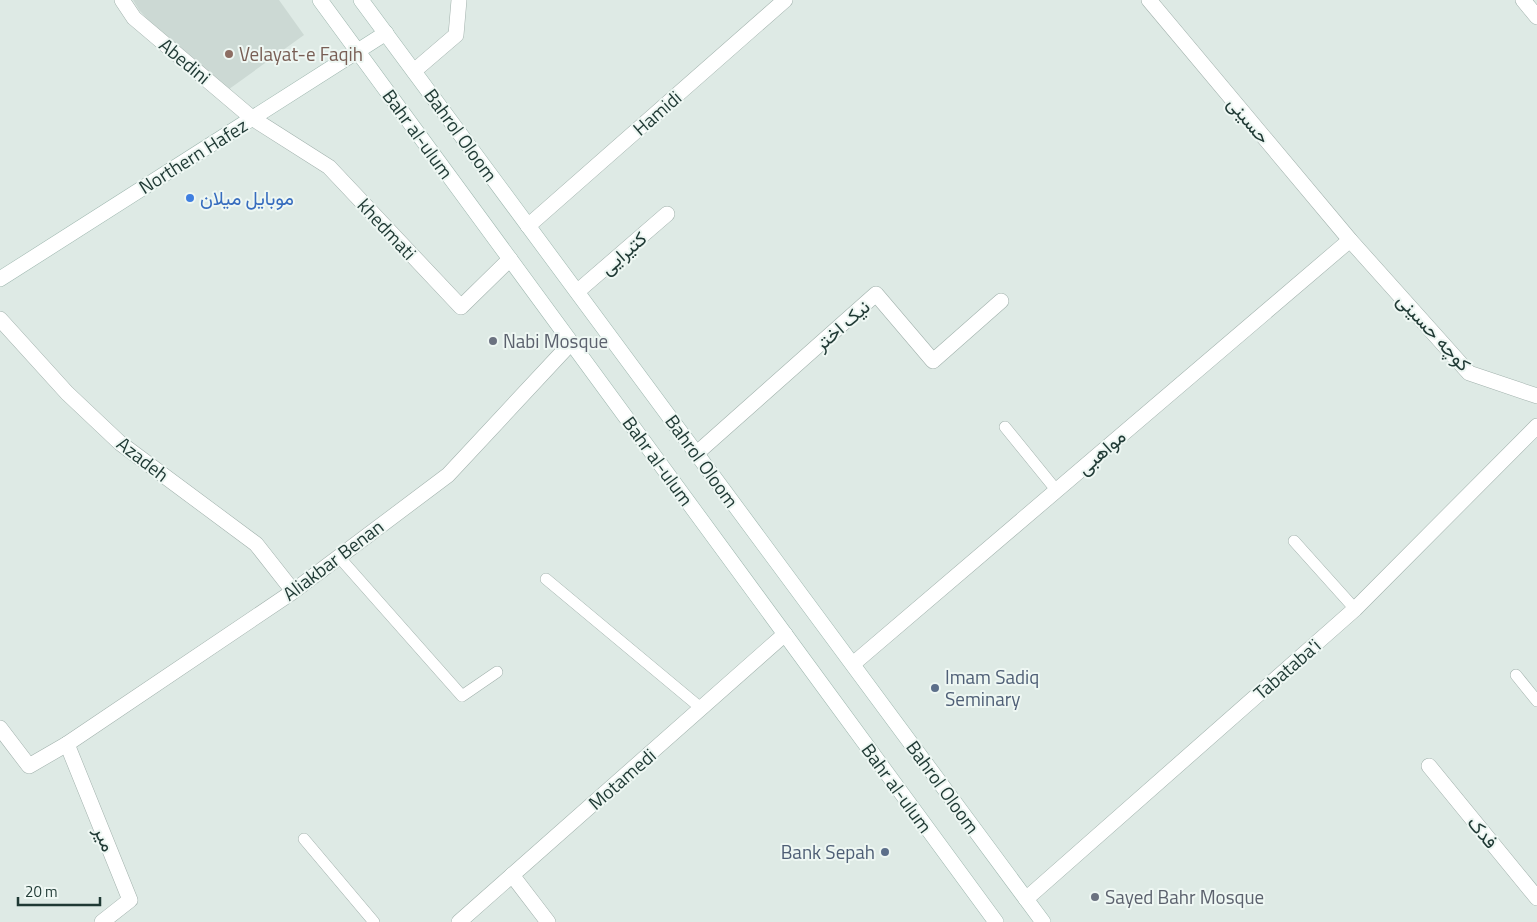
<svg xmlns="http://www.w3.org/2000/svg" width="1537" height="922" font-family="'Titillium Web',Vazirmatn,sans-serif">
<style>
.built{fill:#ccd9d4}
.lines{fill:none;stroke-linecap:round;stroke-linejoin:round}
.service-casing{stroke:#a1b1ac;stroke-width:12}
.minor-casing{stroke:#a1b1ac;stroke-width:16}
.secondary-casing{stroke:#9db6ae;stroke-width:16}
.service{stroke:#fff;stroke-width:11}
.minor{stroke:#fff;stroke-width:15}
.secondary{stroke:#fff;stroke-width:15}
.education-dot{fill:#8d6e63;stroke:#eef7f3;stroke-width:2}
.shop-dot{fill:#3f7fe0;stroke:#eef7f3;stroke-width:2}
.worship-dot{fill:#6b7280;stroke:#eef7f3;stroke-width:2}
.service-dot{fill:#5c6f8a;stroke:#eef7f3;stroke-width:2}
.labels{text-anchor:middle;stroke-width:4;stroke-linejoin:round;paint-order:stroke}
.education-label{font-size:19px;fill:#785e54;stroke:#eef7f3;text-anchor:start}
.street-label{font-size:19px;fill:#1f3934;stroke:#eef7f3}
.shop-label{font-size:19px;fill:#366cbe;stroke:#eef7f3;text-anchor:start}
.worship-label{font-size:19px;fill:#5b616d;stroke:#eef7f3;text-anchor:start}
.service-label{font-size:19px;fill:#4e5e75;stroke:#eef7f3;text-anchor:start}
</style>
<rect width="100%" height="100%" fill="#deeae5"/>
<path class="built" d="M133 0H279L304 35 225 92 198 73 139 10Z"/>
<g class="lines">
<defs>
<g id="service">
<path d="M1005 427 1057 491"/>
<path d="M1294 541 1355 609"/>
<path d="M339 557 462 696 497 672"/>
<path d="M546 579 702 709"/>
<path d="M1516 675 1537 701"/>
<path d="M304 839 374 922"/>
</g>
<g id="minor">
<path d="M122 0 134 18 252 118 329 167 461 307 510 259"/>
<path d="M1149 0 1350 240 1469 373 1537 396"/>
<path d="M1523 0 1537 17"/>
<path d="M414 71 456 35 459 0"/>
<path d="M528 226 785 0"/>
<path d="M578 291 667 214"/>
<path d="M0 319 67 393 120 443 256 544 293 591"/>
<path d="M697 453 876 294 933 361 1001 301"/>
<path d="M853 664 1350 240"/>
<path d="M0 728 29 766 67 744 291 593 448 475 571 343"/>
<path d="M67 744 130 900 102 922"/>
<path d="M1429 766 1537 898"/>
<path d="M512 875 548 922"/>
<path d="M1026 899 1355 609 1537 426"/>
<path d="M459 922 785 634"/>
</g>
<g id="secondary">
<path d="M320 0 996 922"/>
<path d="M361 0 1043 922"/>
<path d="M0 279 386 33"/>
</g>
</defs>
<use href="#service" class="service-casing"/>
<use href="#minor" class="minor-casing"/>
<use href="#secondary" class="secondary-casing"/>
<use href="#service" class="service"/>
<use href="#minor" class="minor"/>
<use href="#secondary" class="secondary"/>
</g>
<circle class="education-dot" cx="229" cy="54" r="5"/>
<circle class="shop-dot" cx="190" cy="198" r="5"/>
<g class="worship-dot">
<circle cx="493" cy="341" r="5"/>
<circle cx="1095" cy="897" r="5"/>
</g>
<g class="service-dot">
<circle cx="935" cy="688" r="5"/>
<circle cx="885" cy="852" r="5"/>
</g>
<g class="labels">
<g class="education-label">
<text x="239" y="61">Velayat-e Faqih</text>
</g>
<g class="street-label">
<text transform="translate(185 61) rotate(40)" y="7">Abedini</text>
<text transform="translate(657 113) rotate(-41)" y="7">Hamidi</text>
<text transform="translate(1249 120) rotate(50)" y="7">حسینی</text>
<text transform="translate(418 134) rotate(54)" y="7">Bahr al-ulum</text>
<text transform="translate(461 135) rotate(54)" y="7">Bahrol Oloom</text>
<text transform="translate(193 156) rotate(-32)" y="7">Northern Hafez</text>
<text transform="translate(387 229) rotate(47)" y="7">khedmati</text>
<text transform="translate(623 253) rotate(-41)" y="7">کتیرایی</text>
<text transform="translate(842 325) rotate(-41)" y="7">نیک اختر</text>
<text transform="translate(1434 332) rotate(47)" y="7">کوچه حسینی</text>
<text transform="translate(1101 452) rotate(-41)" y="7">مواهبی</text>
<text transform="translate(143 459) rotate(38)" y="7">Azadeh</text>
<text transform="translate(658 461) rotate(54)" y="7">Bahr al-ulum</text>
<text transform="translate(702 461) rotate(54)" y="7">Bahrol Oloom</text>
<text transform="translate(333 560) rotate(-37)" y="7">Aliakbar Benan</text>
<text transform="translate(1287 669) rotate(-41)" y="7">Tabataba'i</text>
<text transform="translate(622 779) rotate(-41)" y="7">Motamedi</text>
<text transform="translate(943 787) rotate(54)" y="7">Bahrol Oloom</text>
<text transform="translate(897 788) rotate(54)" y="7">Bahr al-ulum</text>
<text transform="translate(1483 832) rotate(50)" y="7">فدک</text>
<text transform="translate(105 839) rotate(68)" y="7">میر</text>
</g>
<g class="shop-label">
<text x="200" y="205">موبایل میلان</text>
</g>
<g class="worship-label">
<text x="503" y="348">Nabi Mosque</text>
<text x="1105" y="904">Sayed Bahr Mosque</text>
</g>
<g class="service-label">
<text x="945" y="684">Imam Sadiq<tspan x="945" dy="22">Seminary</tspan></text>
<text x="875" y="859" text-anchor="end">Bank Sepah</text>
</g>
</g>
<path d="M18 897v8h82v-8" fill="none" stroke="#1f3934" stroke-width="2.5"/>
<text x="25" y="897" font-size="15" fill="#1f3934" stroke="#eef7f3" stroke-width="4" paint-order="stroke">20 m</text>
</svg>
